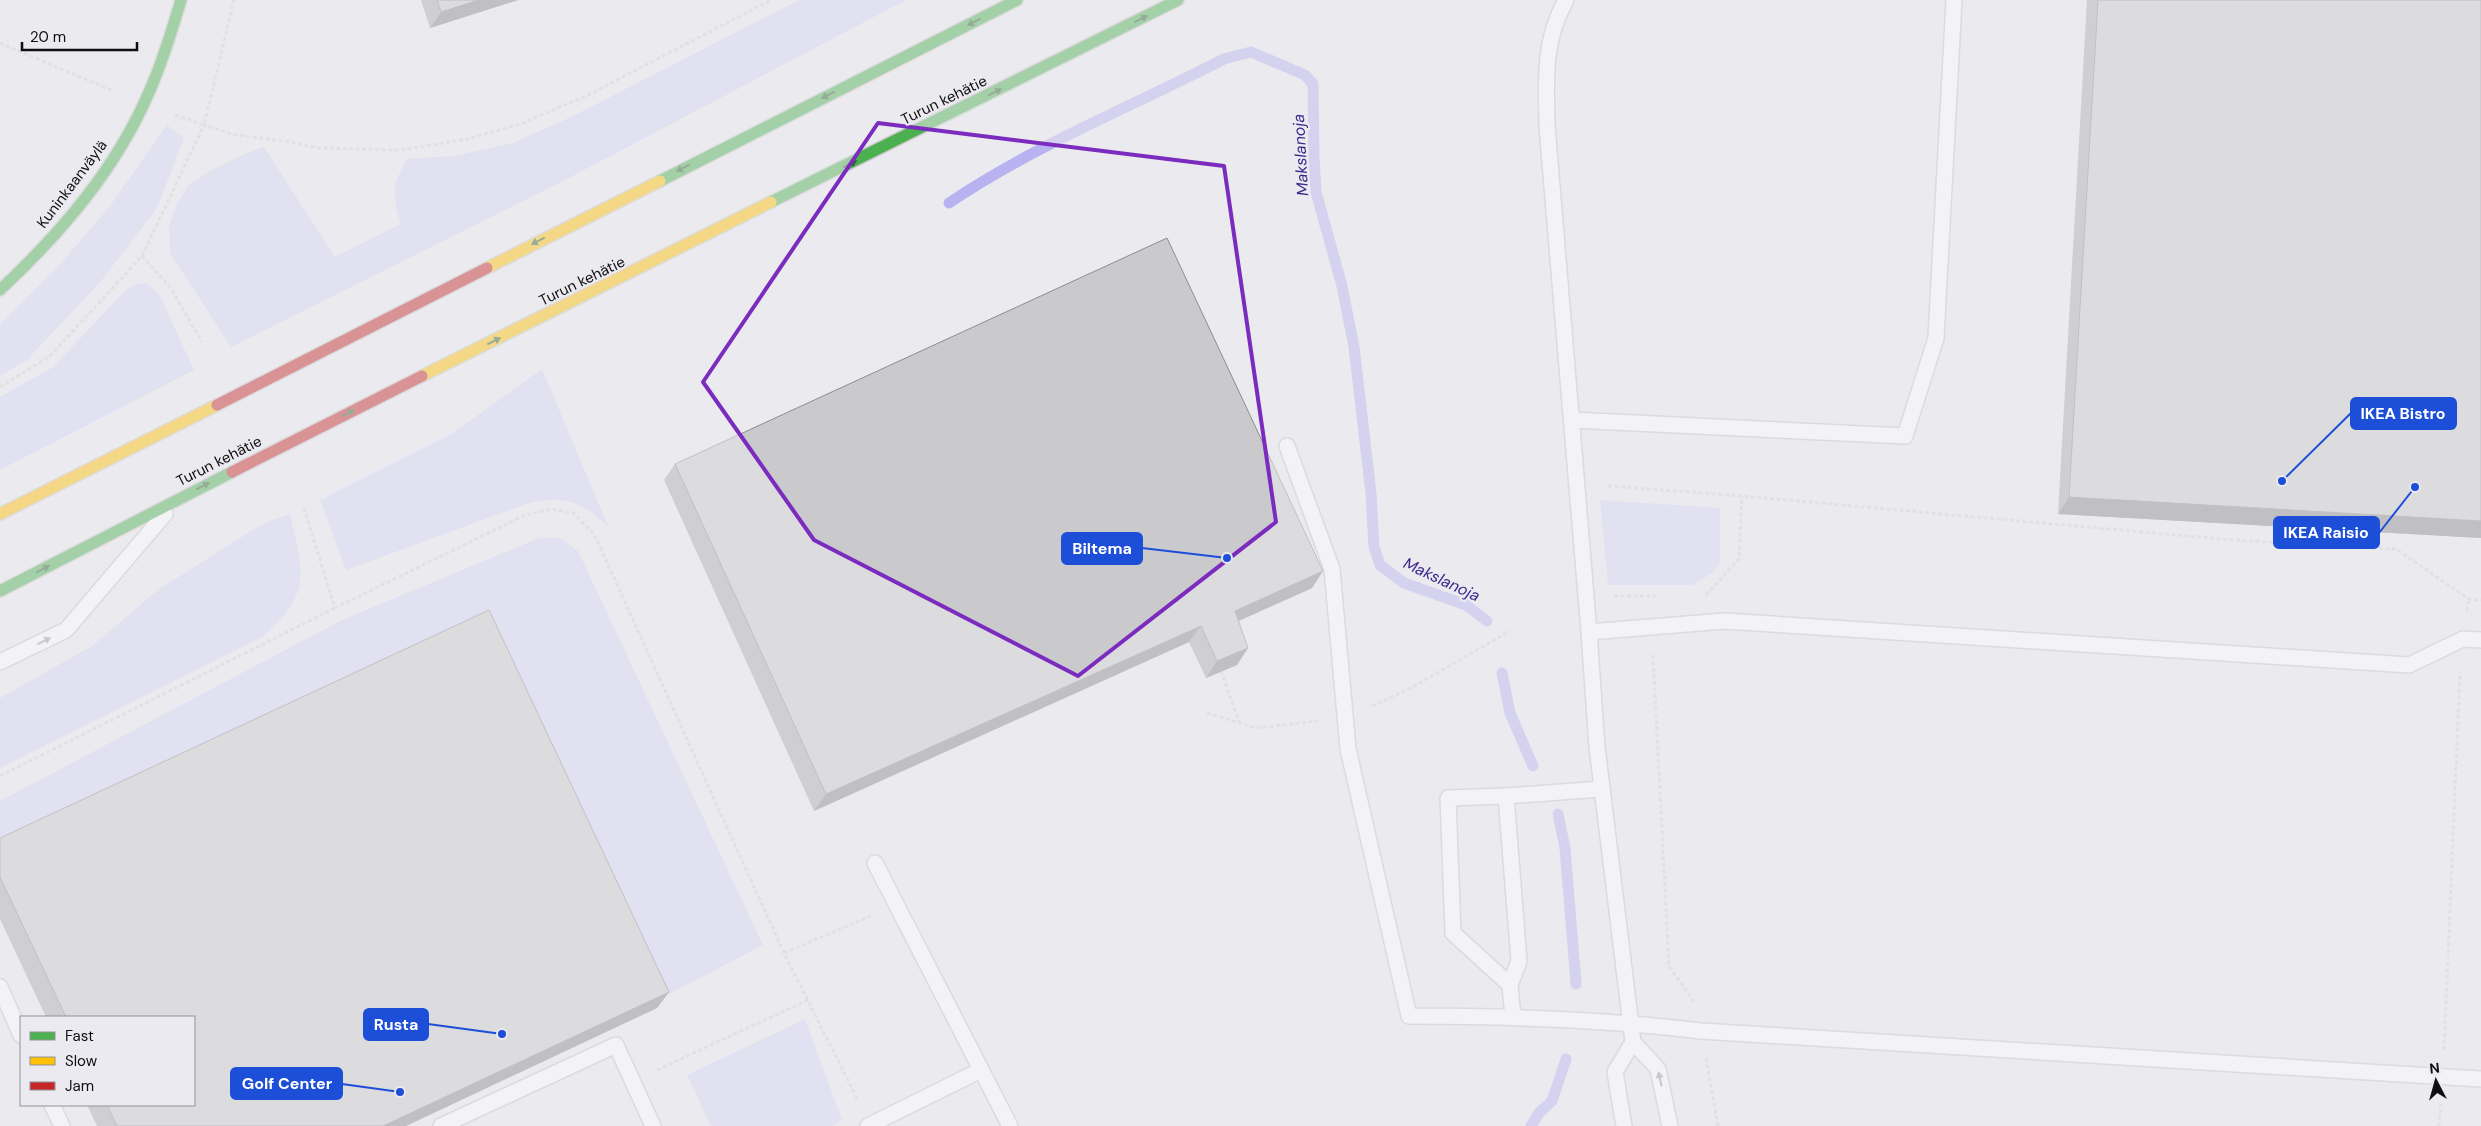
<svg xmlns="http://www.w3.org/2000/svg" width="2481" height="1126" font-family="'DM Sans',sans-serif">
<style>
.green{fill:#d5d4f5}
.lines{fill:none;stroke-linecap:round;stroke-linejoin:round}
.stream{stroke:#b8b3f0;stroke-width:11}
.lane-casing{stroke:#c8c8cb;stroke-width:18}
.fast-casing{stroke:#c8c8cb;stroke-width:14}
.slow-casing{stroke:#c8c8cb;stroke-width:14}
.jam-casing{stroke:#c8c8cb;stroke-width:14}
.path{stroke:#d6d6d6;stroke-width:3;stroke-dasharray:4 2.5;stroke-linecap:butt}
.lane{stroke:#fcfcfd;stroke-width:15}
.fast{stroke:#4caf50;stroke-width:11}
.slow{stroke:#ffc107;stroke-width:11}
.jam{stroke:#c62828;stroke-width:11}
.wall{fill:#aeaeb0}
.shaded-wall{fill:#8d8d90}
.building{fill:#cacacd;stroke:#8d8d90}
.oneway{fill:#2e5f30}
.oneway2{fill:#9d9d9f}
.marked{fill:none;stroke:#7b2cbf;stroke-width:4;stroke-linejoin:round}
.labels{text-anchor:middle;stroke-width:4.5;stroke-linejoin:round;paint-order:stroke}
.street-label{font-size:15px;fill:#0f0f11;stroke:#eaeaf0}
.water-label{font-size:16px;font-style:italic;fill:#3e2789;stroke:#eaeaf0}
.leader{fill:none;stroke:#1d4ed8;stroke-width:2}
.callout-dot{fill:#1d4ed8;stroke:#eaeaf0;stroke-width:2}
.callout{fill:#1d4ed8;stroke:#1d4ed8;stroke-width:2}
.callout-label{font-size:16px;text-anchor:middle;font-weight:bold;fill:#fff}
</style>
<rect width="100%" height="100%" fill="#ebebef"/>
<g class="green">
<path d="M799 0H906L567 179 231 347 170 253 169 226 176 205 189 185 210 171 249 152 264 147 335 257 401 224C392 194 391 187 407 159L453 156 513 143 571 117Z"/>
<path d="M167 125 184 138 157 208 102 280 27 360 0 376V324L57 268 110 206Z"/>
<path d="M146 283 159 294 194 370 0 470V397L53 367 126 290 137 284Z"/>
<path d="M542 369 608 526C578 501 570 497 532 502L346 570 320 500 450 435Z"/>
<path d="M1600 500 1720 508V563L1712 573 1693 585H1608Z"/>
<path d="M290 514C303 574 313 593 262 637L0 768V698L92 646 159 589 264 523Z"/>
<path d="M539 538H560L578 551 763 945 654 1002 0 849V801L342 620Z"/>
<path d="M805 1019 842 1120 832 1126H711L687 1075Z"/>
</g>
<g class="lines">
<g class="stream">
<path d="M949 203C1035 145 1133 106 1224 59L1251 52 1305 75 1313 84 1314 158 1316 192 1342 286 1354 347 1371 493 1374 547 1380 565 1404 583 1466 605 1487 621"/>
<path d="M1502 673 1510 713 1533 766"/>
<path d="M1558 814 1565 848 1576 984"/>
<path d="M1531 1126 1539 1113 1552 1101 1566 1059"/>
</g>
<defs>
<g id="lane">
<path d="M1566 0C1543 41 1546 80 1547 126L1589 632 1597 747 1633 1042 1658 1069 1670 1126"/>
<path d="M1572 420 1905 436 1936 338 1954 0"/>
<path d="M1287 446 1332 569 1348 749 1409 1016C1507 1016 1604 1019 1701 1031L2481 1079"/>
<path d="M1589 632 1724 621 2409 665 2463 639 2481 640"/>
<path d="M0 662 66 630 165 514"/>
<path d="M1506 796 1448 798 1453 933 1510 985"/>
<path d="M875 863 1010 1126"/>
<path d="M0 987 21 1035"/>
<path d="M1513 1017 1510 985 1519 961 1506 796 1601 789"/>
<path d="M52 1105 62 1126"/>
<path d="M441 1126 616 1045 653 1126"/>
<path d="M868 1126 981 1070"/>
<path d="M1624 1126 1615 1072 1633 1042"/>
</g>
<g id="fast">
<path d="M660 181 1017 0"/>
<path d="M771 202 1178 0"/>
<path d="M0 290C61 233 117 168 150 90 163 61 172 30 181 0"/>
<path d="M0 591 232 472"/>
</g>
<g id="slow">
<path d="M487 268 660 181"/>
<path d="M422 376 771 202"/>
<path d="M0 514 217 405"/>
</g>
<g id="jam">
<path d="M217 405 487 268"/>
<path d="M232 472 422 376"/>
</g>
</defs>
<use href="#lane" class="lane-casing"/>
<use href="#fast" class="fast-casing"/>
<use href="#slow" class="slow-casing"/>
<use href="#jam" class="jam-casing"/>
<g class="path">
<path d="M0 43 113 91"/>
<path d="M175 115 204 125 234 0"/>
<path d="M142 256 170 287 202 342"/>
<path d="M0 387 50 356 142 256 204 125 236 135 290 142 319 148 401 150 468 139 520 124 588 95 771 0"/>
<path d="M1608 486 1742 496 2232 540 2396 549 2469 599 2481 600"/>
<path d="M304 508 335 608 525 515 552 509 573 513 594 534 784 953 858 1100"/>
<path d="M1706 595 1739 559 1742 496"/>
<path d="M1614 596H1655"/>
<path d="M2467 611 2469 599"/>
<path d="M1653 655 1669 966 1695 1003"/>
<path d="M1221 671 1239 722"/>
<path d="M1372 706 1409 689 1510 631"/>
<path d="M1207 713 1256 728 1318 721"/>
<path d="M0 776 335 608"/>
<path d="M784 953 871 916"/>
<path d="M2444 1050 2460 672"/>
<path d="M1706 1058 1718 1126"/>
<path d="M657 1070 808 1000"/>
<path d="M2439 1126 2441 1104"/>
</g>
<use href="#lane" class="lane"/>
<use href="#fast" class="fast"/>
<use href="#slow" class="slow"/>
<use href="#jam" class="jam"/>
</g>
<g class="wall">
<path d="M421 0H518L430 28Z"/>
<path d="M2087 0H2481V538L2058 514Z"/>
<path d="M675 464 1323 571 1312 588 1238 621 1248 648 1237 665 1206 678 1189 642 814 811 664 480Z"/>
<path d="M0 838 669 992 657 1008 406 1126H97L87 1105H194V1017H46L0 919Z"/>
</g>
<g class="shaded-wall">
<path d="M479 0H518L430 28 441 12Z"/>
<path d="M2069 497 2481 521V538L2058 514Z"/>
<path d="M1323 571 1312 588 1223 628 1235 611Z"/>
<path d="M1201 626 1189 642 814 811 826 794Z"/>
<path d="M1248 648 1237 665 1206 678 1217 661Z"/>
<path d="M669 992 657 1008 406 1126H383Z"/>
</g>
<g class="building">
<path d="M437 0H479L441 12Z"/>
<path d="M2098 0H2481V521L2069 497Z"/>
<path d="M1167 238 1323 571 1235 611 1248 648 1217 661 1201 626 826 794 675 464Z"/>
<path d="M489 610 669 992 383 1126H117L107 1105H194V1017H66L0 877V838Z"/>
</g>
<defs><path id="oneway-solid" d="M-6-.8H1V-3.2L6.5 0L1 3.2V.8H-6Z" transform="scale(1.25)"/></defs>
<g class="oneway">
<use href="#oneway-solid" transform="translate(1141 19) rotate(-27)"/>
<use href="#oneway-solid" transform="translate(974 22) rotate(153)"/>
<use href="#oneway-solid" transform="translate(995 92) rotate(-26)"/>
<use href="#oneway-solid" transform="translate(828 95) rotate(153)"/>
<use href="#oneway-solid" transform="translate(850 164) rotate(-26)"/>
<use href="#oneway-solid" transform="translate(683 168) rotate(153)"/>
<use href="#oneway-solid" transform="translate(538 241) rotate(153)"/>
<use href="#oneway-solid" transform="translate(494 341) rotate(-26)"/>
<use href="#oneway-solid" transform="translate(348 413) rotate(-26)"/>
<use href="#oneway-solid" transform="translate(203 486) rotate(-27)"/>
<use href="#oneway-solid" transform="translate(43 569) rotate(-27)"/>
</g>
<g class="oneway2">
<use href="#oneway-solid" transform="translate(44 641) rotate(-26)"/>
<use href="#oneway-solid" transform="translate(1660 1079) rotate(-102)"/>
</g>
<path d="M0 0H2481V1126H0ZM878 123 1224 166 1276 522 1078 676 814 540 703 382Z" fill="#ebebef" fill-opacity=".55" fill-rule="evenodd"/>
<path class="marked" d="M878 123 1224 166 1276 522 1078 676 814 540 703 382Z"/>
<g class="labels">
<g class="street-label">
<text transform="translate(944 100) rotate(-26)" y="5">Turun kehätie</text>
<text transform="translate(72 184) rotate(-53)" y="5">Kuninkaanväylä</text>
<text transform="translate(582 281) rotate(-26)" y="5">Turun kehätie</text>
<text transform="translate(219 461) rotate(-27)" y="5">Turun kehätie</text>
</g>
<g class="water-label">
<text transform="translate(1300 155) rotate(-93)" y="6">Makslanoja</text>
<text transform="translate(1442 579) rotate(25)" y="6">Makslanoja</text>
</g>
</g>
<path class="leader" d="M2282 481L2351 413M2415 487L2379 533M1227 558L1142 548M502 1034L428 1024M400 1092L342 1084"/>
<g class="callout-dot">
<circle cx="2282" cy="481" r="5"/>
<circle cx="2415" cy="487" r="5"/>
<circle cx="1227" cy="558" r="5"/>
<circle cx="502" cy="1034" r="5"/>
<circle cx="400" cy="1092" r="5"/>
</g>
<g class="callout">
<rect x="2351" y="398" width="105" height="31" rx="5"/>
<rect x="2274" y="517" width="105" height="31" rx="5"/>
<rect x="1062" y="533" width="80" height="31" rx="5"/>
<rect x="364" y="1009" width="64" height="31" rx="5"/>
<rect x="231" y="1068" width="111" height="31" rx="5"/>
</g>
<g class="callout-label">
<text x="2403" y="419">IKEA Bistro</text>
<text x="2326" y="538">IKEA Raisio</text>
<text x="1102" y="554">Biltema</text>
<text x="396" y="1030">Rusta</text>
<text x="287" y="1089">Golf Center</text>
</g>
<rect x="20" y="1016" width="175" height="90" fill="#eaeaf0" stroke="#929297"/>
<rect x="30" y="1032" width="25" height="8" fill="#4caf50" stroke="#929297"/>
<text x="65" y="1041" font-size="15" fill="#0f0f11">Fast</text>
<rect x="30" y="1057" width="25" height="8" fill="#ffc107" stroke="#929297"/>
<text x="65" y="1066" font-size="15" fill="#0f0f11">Slow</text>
<rect x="30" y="1082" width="25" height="8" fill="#c62828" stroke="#929297"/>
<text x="65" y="1091" font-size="15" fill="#0f0f11">Jam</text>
<g transform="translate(2436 1081) rotate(354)" stroke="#eaeaf0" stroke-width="4" paint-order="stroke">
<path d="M0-4L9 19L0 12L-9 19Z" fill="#0f0f11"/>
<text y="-8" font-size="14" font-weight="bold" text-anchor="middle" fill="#0f0f11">N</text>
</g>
<path d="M22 42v8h115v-8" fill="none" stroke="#0f0f11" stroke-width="2.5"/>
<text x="30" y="42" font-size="15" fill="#0f0f11" stroke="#eaeaf0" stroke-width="4" paint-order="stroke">20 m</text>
</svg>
